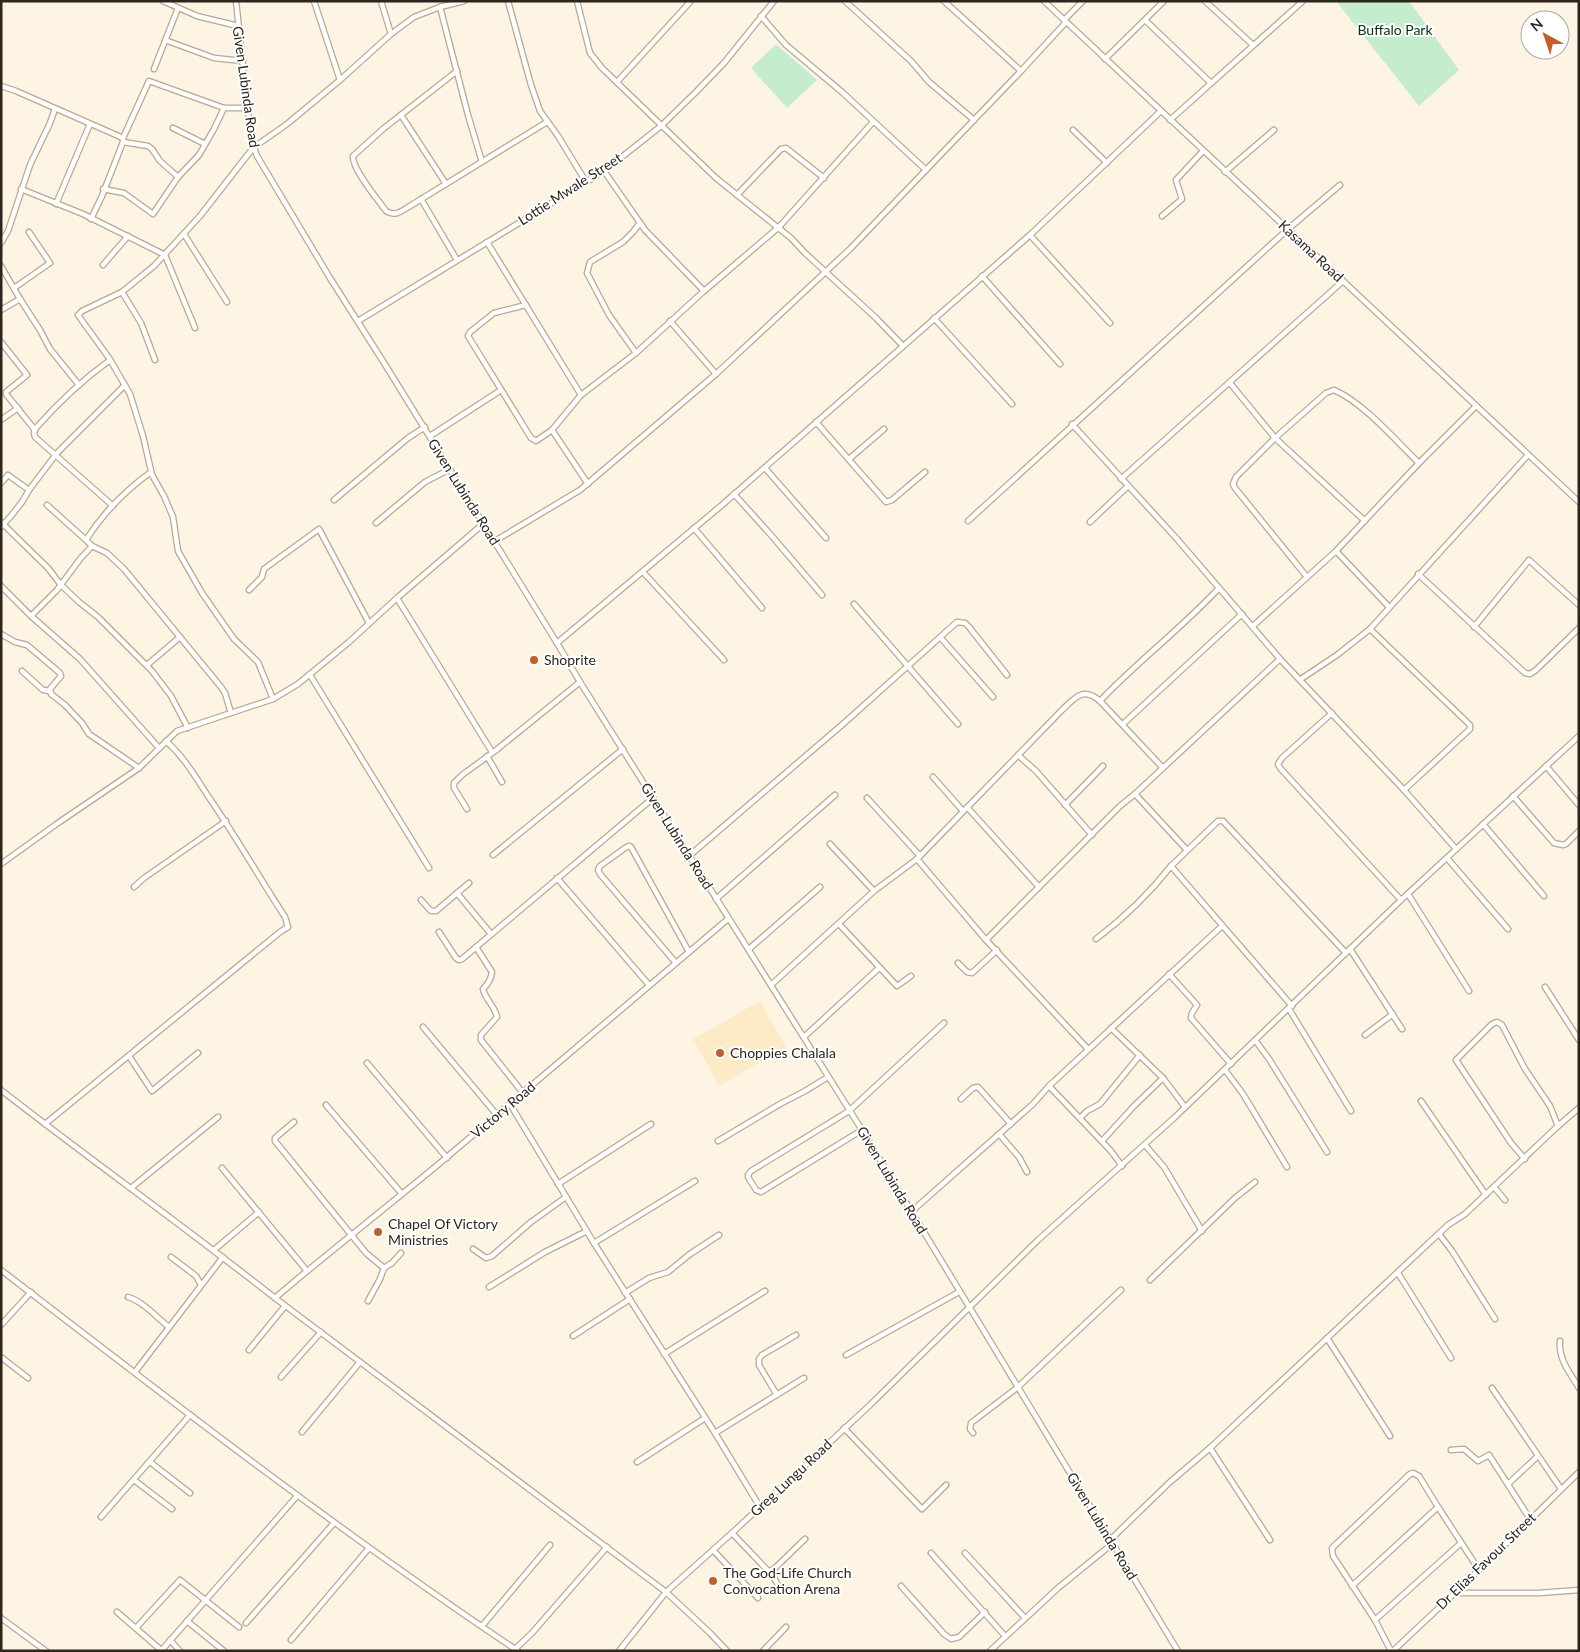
<svg xmlns="http://www.w3.org/2000/svg" width="1580" height="1652" font-family="Lato,sans-serif">
<style>
.built{fill:#fdeac6}
.green{fill:#c6ecce}
.lines{fill:none;stroke-linecap:round;stroke-linejoin:round}
.minor-casing{stroke:#b7a98e;stroke-width:7}
.minor{stroke:#fff;stroke-width:4.5}
.poi-dot{fill:#c25e2a;stroke:#fff;stroke-width:2}
.labels{text-anchor:middle;stroke-width:4;stroke-linejoin:round;paint-order:stroke}
.park-label{font-size:14px;fill:#003414;stroke:#fff}
.street-label{font-size:14px;fill:#2c261c;stroke:#fff}
.poi-label{font-size:14px;fill:#2c261c;stroke:#fff;text-anchor:start}
</style>
<rect width="100%" height="100%" fill="#fdf4e3"/>
<path class="built" d="M760 1001 786 1047 719 1086 693 1039Z"/>
<g class="green">
<path d="M1336 1H1409L1459 70 1419 106Z"/>
<path d="M776 44 817 80 787 108 751 68Z"/>
</g>
<g class="lines">
<defs>
<g id="minor">
<path d="M163 1 197 16 238 26"/>
<path d="M236 1 251 139 257 156 330 278 386 366 557 643 580 682 862 1130 1178 1651"/>
<path d="M314 1 340 80"/>
<path d="M381 1 391 34"/>
<path d="M508 1 531 85 540 111 558 136 586 182"/>
<path d="M577 1 590 53 602 68 716 178 791 238 805 253 876 318 903 346"/>
<path d="M845 1 911 61 929 82 974 120"/>
<path d="M944 1 1021 71"/>
<path d="M1044 1 1579 502"/>
<path d="M1205 1 1253 45"/>
<path d="M440 7 468 115 482 162"/>
<path d="M761 16 786 45 842 92 926 170"/>
<path d="M1064 20 1083 1"/>
<path d="M1145 20 1211 83"/>
<path d="M165 40 214 58 243 61"/>
<path d="M1105 59 1164 1"/>
<path d="M154 69 178 8"/>
<path d="M457 71 383 129 353 156C352 169 378 200 386 211 395 217 402 211 410 206L547 122"/>
<path d="M617 82 691 1"/>
<path d="M1 86 16 91 123 138"/>
<path d="M401 115 446 184"/>
<path d="M1170 120 1303 1"/>
<path d="M173 128 205 144"/>
<path d="M1073 130 1107 163"/>
<path d="M123 142 148 146 152 149 160 161 178 177"/>
<path d="M604 171 645 230 704 291"/>
<path d="M1225 172 1274 130"/>
<path d="M21 189 83 214 165 255 195 328"/>
<path d="M103 189 124 193 153 214 178 177 199 155 214 129 224 108"/>
<path d="M737 195 781 149 786 148 824 178"/>
<path d="M421 199 457 260"/>
<path d="M56 204 90 124"/>
<path d="M1162 216 1182 199 1176 180 1203 151"/>
<path d="M91 219 102 196 123 142V138L149 81 224 108H247"/>
<path d="M184 234 227 302"/>
<path d="M1030 235 1110 323"/>
<path d="M487 242 581 395"/>
<path d="M1 243 8 231 30 165 50 123 55 109"/>
<path d="M103 265 128 236"/>
<path d="M1 266 20 299 40 330 50 349 79 385"/>
<path d="M982 276 1060 364"/>
<path d="M14 288 50 263 29 232"/>
<path d="M122 292 141 323 155 360"/>
<path d="M526 305 494 313 470 332 468 336 531 438 536 441 552 430 581 395 636 353 704 291 779 227 873 122"/>
<path d="M1 310 20 299"/>
<path d="M934 318 1012 404"/>
<path d="M358 321 604 171 661 126 696 92 724 63 774 1"/>
<path d="M670 321 716 374"/>
<path d="M1 342 27 375 6 392V394L35 430"/>
<path d="M636 353 609 315 587 273 590 262 623 242 633 232 640 223"/>
<path d="M110 360C82 380 58 403 35 429L34 433 35 437 113 506"/>
<path d="M1230 383 1275 438 1365 521"/>
<path d="M1 420 18 408"/>
<path d="M816 422 886 502 892 500 925 472"/>
<path d="M1072 424 1177 539 1280 659 1404 790 1456 849"/>
<path d="M552 430 588 484"/>
<path d="M430 436 501 390"/>
<path d="M849 459 884 429"/>
<path d="M765 468 826 538"/>
<path d="M151 472C126 490 103 513 86 540L92 546 107 553 124 569 221 687 225 693 231 713"/>
<path d="M1121 479 1343 281"/>
<path d="M1 483 8 475 29 490"/>
<path d="M734 494 771 535 822 595"/>
<path d="M334 500 408 438 425 427"/>
<path d="M47 505 86 540"/>
<path d="M968 521 1288 229 1340 185"/>
<path d="M1 522 48 568 61 585 79 602 98 617 152 671 171 696 188 728"/>
<path d="M1090 522 1128 486"/>
<path d="M376 523 425 482 450 469"/>
<path d="M1 527 11 516 22 502 29 490 57 453 124 386"/>
<path d="M694 528 762 608"/>
<path d="M495 541 580 490 716 374 850 249 1021 71 1066 22"/>
<path d="M1336 551 1389 607"/>
<path d="M643 572 724 660"/>
<path d="M1418 574 1525 673 1530 674 1536 670 1579 628"/>
<path d="M1307 577 1235 488 1233 484 1236 477 1275 438 1326 393 1334 390C1364 403 1395 440 1419 463"/>
<path d="M1 586 31 616 80 659 159 748"/>
<path d="M249 590 262 577 264 569 319 529 369 623"/>
<path d="M397 598 492 752"/>
<path d="M854 604 958 724"/>
<path d="M31 616 57 590 80 559 92 546"/>
<path d="M1253 626 1336 551 1419 463 1476 406"/>
<path d="M1474 627 1529 560 1579 605"/>
<path d="M1370 629 1470 725V729L1404 790"/>
<path d="M1 634 15 642 27 645 60 673 61 676 50 689 51 694 65 705 82 723 89 734 139 768"/>
<path d="M940 637 993 697"/>
<path d="M557 643 722 505 1030 235 1161 111"/>
<path d="M147 665 180 637"/>
<path d="M22 671 43 690 50 691"/>
<path d="M310 675 429 868"/>
<path d="M1301 679 1337 655 1370 629 1528 455"/>
<path d="M273 699 258 662 234 639 202 593 178 551 173 517 164 496 152 475 143 436 130 394 109 358 78 315 82 311 122 292 154 266 200 216 253 148 287 124 340 80 391 34 414 17 440 7 464 1"/>
<path d="M1100 701C1138 661 1182 628 1219 588"/>
<path d="M1332 713 1282 758 1278 764 1280 768 1401 900"/>
<path d="M1123 724 1242 614"/>
<path d="M1018 755 1036 771 1092 835"/>
<path d="M487 756 502 782"/>
<path d="M1546 766 1579 805"/>
<path d="M933 777 963 811"/>
<path d="M1135 794 1187 850"/>
<path d="M1513 796 1554 843 1563 845 1566 844 1579 831"/>
<path d="M867 798 920 856"/>
<path d="M1065 805 1103 766"/>
<path d="M967 807 1039 887"/>
<path d="M467 809 454 788V783L462 775 495 751 580 682"/>
<path d="M1483 824 1544 896"/>
<path d="M830 844 874 891"/>
<path d="M493 855 623 749"/>
<path d="M689 856 843 724 957 622 965 623 969 627 1007 675"/>
<path d="M1447 858 1508 929"/>
<path d="M917 859 986 940 1088 1049"/>
<path d="M1 864 58 823 139 768 177 731 273 699 298 684 349 642 397 598 483 524"/>
<path d="M557 878 649 985"/>
<path d="M134 887 144 878 226 821"/>
<path d="M457 893 491 934"/>
<path d="M1408 894 1469 991"/>
<path d="M716 899 835 795"/>
<path d="M421 900 431 911H436L469 883"/>
<path d="M839 924 897 986 911 976"/>
<path d="M439 932 456 958 459 960 462 959 653 798"/>
<path d="M1096 939C1124 918 1149 894 1171 866"/>
<path d="M986 940 1120 806 1135 794 1280 659"/>
<path d="M476 947 492 972C491 980 488 984 483 989 485 999 495 1006 497 1017L481 1035V1040L523 1093"/>
<path d="M749 949 820 887"/>
<path d="M1350 949 1402 1029"/>
<path d="M676 963 600 874 598 870 600 866 625 848 629 846 631 847 689 952"/>
<path d="M958 963 967 972 972 973 997 950"/>
<path d="M1169 974 1197 1005 1192 1013 1191 1018 1231 1064"/>
<path d="M771 985 874 891 917 859 1061 711C1075 698 1082 686 1100 701L1163 768"/>
<path d="M1545 987 1579 1040"/>
<path d="M1292 1006 1171 866 1218 821H1223L1346 953"/>
<path d="M1289 1009 1351 1111"/>
<path d="M423 1027 497 1115"/>
<path d="M1111 1028 1163 1078 1185 1107"/>
<path d="M1365 1035 1393 1014"/>
<path d="M804 1037 879 968"/>
<path d="M1255 1040 1269 1059 1327 1152"/>
<path d="M129 1056 152 1091 198 1053"/>
<path d="M367 1063 447 1158"/>
<path d="M1225 1070 1243 1094 1287 1167"/>
<path d="M1049 1086 1111 1151 1122 1166"/>
<path d="M1 1090C92 1161 185 1227 275 1298L666 1592 710 1633 727 1651"/>
<path d="M961 1099 973 1088 978 1087 1011 1124"/>
<path d="M1421 1101 1486 1195"/>
<path d="M510 1104 594 1243 715 1433 760 1507"/>
<path d="M326 1105 402 1194"/>
<path d="M1080 1118 1087 1111 1100 1104 1140 1055"/>
<path d="M294 1122 275 1138V1141L366 1253 384 1268 392 1263 401 1253"/>
<path d="M45 1124 280 932 288 927 285 917C259 877 235 835 208 796 195 776 184 757 166 741"/>
<path d="M862 1130 761 1192 756 1190 748 1177V1175L751 1171 849 1111 944 1023"/>
<path d="M999 1134 1019 1157 1027 1172"/>
<path d="M718 1141 780 1104 805 1091 828 1077"/>
<path d="M1102 1141 1134 1106 1163 1078"/>
<path d="M1145 1145 1164 1167 1202 1231"/>
<path d="M1525 1159 1511 1143 1456 1060 1492 1024 1497 1022 1502 1025 1525 1069 1550 1106 1558 1126"/>
<path d="M222 1168 307 1271"/>
<path d="M558 1184 651 1124"/>
<path d="M1494 1187 1505 1200"/>
<path d="M131 1188 218 1117"/>
<path d="M911 1212 1033 1104 1049 1086 1222 926"/>
<path d="M1439 1234 1452 1251 1495 1319"/>
<path d="M594 1243 695 1181"/>
<path d="M473 1249 486 1258 492 1256 531 1222 566 1197"/>
<path d="M214 1250 259 1212"/>
<path d="M171 1257 196 1276 201 1285"/>
<path d="M1 1270C171 1401 340 1532 518 1651"/>
<path d="M1398 1273 1451 1358"/>
<path d="M1150 1280 1235 1198 1255 1182"/>
<path d="M489 1287 545 1252 587 1231"/>
<path d="M625 1293 649 1278 668 1272 690 1254 719 1235"/>
<path d="M128 1297C144 1302 156 1317 169 1327"/>
<path d="M275 1298 301 1276 434 1168 728 919"/>
<path d="M368 1301 380 1279 384 1268"/>
<path d="M1 1325 31 1292"/>
<path d="M573 1336 630 1299"/>
<path d="M1327 1338 1390 1436"/>
<path d="M1560 1341C1558 1359 1570 1373 1579 1388"/>
<path d="M249 1350 285 1306"/>
<path d="M664 1354 765 1291"/>
<path d="M846 1355 959 1292"/>
<path d="M1 1357 28 1378"/>
<path d="M135 1372 223 1257"/>
<path d="M281 1377 321 1332"/>
<path d="M1492 1388 1561 1489"/>
<path d="M777 1395 759 1365V1359L762 1355 796 1335"/>
<path d="M844 1428 922 1509 946 1485"/>
<path d="M302 1432 360 1362"/>
<path d="M715 1433 804 1378"/>
<path d="M973 1433 970 1429 971 1423 1018 1387 1121 1290"/>
<path d="M1210 1448 1270 1540"/>
<path d="M1451 1450 1464 1449 1478 1461 1489 1455 1530 1519"/>
<path d="M150 1462 190 1493"/>
<path d="M637 1462 705 1418"/>
<path d="M134 1480 172 1509"/>
<path d="M1508 1484 1538 1456"/>
<path d="M101 1517 190 1415"/>
<path d="M732 1533 773 1576 778 1585"/>
<path d="M1110 1540 1170 1482 1210 1448 1448 1225 1465 1214 1558 1126 1579 1108"/>
<path d="M713 1550 758 1598"/>
<path d="M931 1553 1005 1636"/>
<path d="M965 1553 1025 1618"/>
<path d="M768 1572 775 1568 805 1539"/>
<path d="M901 1586 944 1634 951 1639 959 1637 985 1612"/>
<path d="M1352 1586 1438 1507"/>
<path d="M1454 1593H1539L1579 1590"/>
<path d="M117 1612 161 1650"/>
<path d="M1 1618 46 1651"/>
<path d="M1375 1620 1461 1543"/>
<path d="M187 1621 224 1651"/>
<path d="M246 1623 334 1523"/>
<path d="M482 1626 550 1545"/>
<path d="M136 1628 180 1580 239 1627"/>
<path d="M170 1640 180 1651"/>
<path d="M291 1640 369 1548"/>
<path d="M514 1650 532 1633 607 1547"/>
<path d="M161 1651 297 1496"/>
<path d="M619 1651 666 1592 732 1533 870 1405 1038 1240 1174 1118 1401 900 1579 736"/>
<path d="M763 1651 786 1627"/>
<path d="M990 1651 1058 1588 1112 1544"/>
<path d="M1391 1651 1375 1620 1333 1556 1332 1548 1410 1474 1413 1473 1419 1476 1438 1507 1479 1570"/>
<path d="M1393 1651 1479 1570 1579 1472"/>
</g>
</defs>
<use href="#minor" class="minor-casing"/>
<use href="#minor" class="minor"/>
</g>
<g class="poi-dot">
<circle cx="534" cy="660" r="5"/>
<circle cx="720" cy="1053" r="5"/>
<circle cx="378" cy="1232" r="5"/>
<circle cx="713" cy="1581" r="5"/>
</g>
<g class="labels">
<g class="park-label">
<text x="1395" y="35">Buffalo Park</text>
</g>
<g class="street-label">
<text transform="translate(246 87) rotate(82)" y="5">Given Lubinda Road</text>
<text transform="translate(570 189) rotate(-33)" y="5">Lottie Mwale Street</text>
<text transform="translate(1311 251) rotate(43)" y="5">Kasama Road</text>
<text transform="translate(464 492) rotate(58)" y="5">Given Lubinda Road</text>
<text transform="translate(677 836) rotate(58)" y="5">Given Lubinda Road</text>
<text transform="translate(503 1110) rotate(-40)" y="5">Victory Road</text>
<text transform="translate(892 1180) rotate(59)" y="5">Given Lubinda Road</text>
<text transform="translate(791 1478) rotate(-43)" y="5">Greg Lungu Road</text>
<text transform="translate(1102 1526) rotate(59)" y="5">Given Lubinda Road</text>
<text transform="translate(1486 1561) rotate(-44)" y="5">Dr Elias Favour Street</text>
</g>
<g class="poi-label">
<text x="544" y="665">Shoprite</text>
<text x="730" y="1058">Choppies Chalala</text>
<text x="388" y="1229">Chapel Of Victory<tspan x="388" dy="16">Ministries</tspan></text>
<text x="723" y="1578">The God-Life Church<tspan x="723" dy="16">Convocation Arena</tspan></text>
</g>
</g>
<rect width="1580" height="1652" fill="none" stroke="#2c261c" stroke-width="5"/>
<g transform="translate(1545 35) rotate(320)"><circle r="24" fill="#ffffff" stroke="#aba8a4"/>
<path d="M0-4L9 19L0 12L-9 19Z" fill="#c25e2a"/>
<text y="-8" font-size="14" font-weight="bold" text-anchor="middle" fill="#2c261c">N</text>
</g>
</svg>
